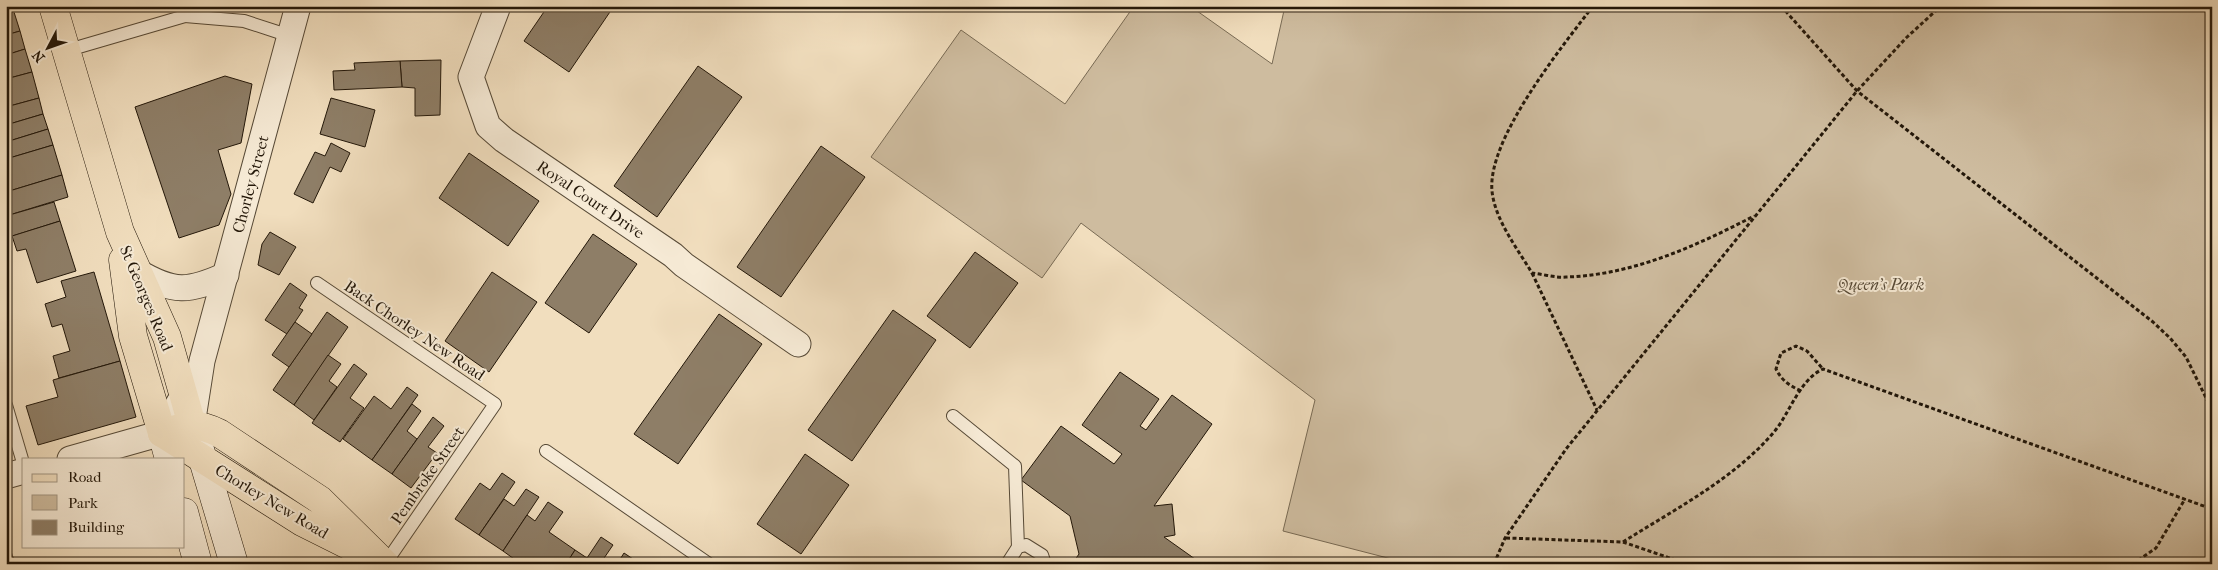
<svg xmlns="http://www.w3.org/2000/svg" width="2218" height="570" font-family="'IM FELL French Canon',serif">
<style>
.green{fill:#cebc9f;stroke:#786a54}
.building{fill:#8e7e67;stroke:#231709}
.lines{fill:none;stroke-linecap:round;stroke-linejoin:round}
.service-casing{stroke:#564936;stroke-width:14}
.minor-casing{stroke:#564936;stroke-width:27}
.secondary-casing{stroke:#231709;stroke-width:29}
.primary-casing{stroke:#231709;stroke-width:29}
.path{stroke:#231709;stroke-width:3;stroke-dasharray:4 2.5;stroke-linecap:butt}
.service{stroke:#f6ead5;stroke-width:12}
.minor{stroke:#f6ead5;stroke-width:25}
.secondary{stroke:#f6ead5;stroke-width:28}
.primary{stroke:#f1debe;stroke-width:28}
.labels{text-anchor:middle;stroke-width:4;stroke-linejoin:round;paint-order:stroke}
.street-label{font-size:16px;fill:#231709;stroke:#f6ead5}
.park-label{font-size:16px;font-style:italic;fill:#564936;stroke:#f6ead5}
</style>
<rect width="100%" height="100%" fill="#f1debe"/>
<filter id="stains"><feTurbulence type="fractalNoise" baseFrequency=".004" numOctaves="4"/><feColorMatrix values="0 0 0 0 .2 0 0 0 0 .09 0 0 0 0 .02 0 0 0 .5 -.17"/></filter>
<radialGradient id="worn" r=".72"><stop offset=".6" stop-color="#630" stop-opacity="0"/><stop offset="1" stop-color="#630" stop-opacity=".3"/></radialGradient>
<path class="green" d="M1134 6H1190L1272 64 1285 6H2212V564H1411L1283 531 1315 400 1081 223 1042 278 871 157 961 30 1065 104Z"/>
<g class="building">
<path d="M548 6H614L569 72 524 41Z"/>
<path d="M13 9 20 31 6 35V11Z"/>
<path d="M20 31 25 49 6 55V35Z"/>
<path d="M25 49 32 72 6 79V55Z"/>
<path d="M441 60 440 115 415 116V88L402 87 400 61Z"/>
<path d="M400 61 402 87 334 90 333 71 355 70 354 63Z"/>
<path d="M698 66 742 97 657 217 614 186Z"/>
<path d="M32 72 39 98 6 107V79Z"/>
<path d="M225 76 252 84 241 143 218 150 231 194 219 225 179 238 135 107Z"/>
<path d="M39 98 43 114 6 125V107Z"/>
<path d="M331 98 375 110 365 147 320 134Z"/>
<path d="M43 114 48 129 6 142V125Z"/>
<path d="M48 129 53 145 6 159V142Z"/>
<path d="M331 143 350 153 341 172 330 167 313 203 294 194 315 152 325 156Z"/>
<path d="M53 145 62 175 6 192V159Z"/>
<path d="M821 146 865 177 781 297 737 267Z"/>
<path d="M469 153 539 201 508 246 439 198Z"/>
<path d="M62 175 68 197 6 216V192Z"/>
<path d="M54 202 60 221 6 238V216Z"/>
<path d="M60 221 76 271 37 283 26 249 17 251 12 236Z"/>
<path d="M270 232 296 247 279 275 258 265 262 244Z"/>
<path d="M593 234 637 264 589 333 545 303Z"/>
<path d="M975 252 1018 283 970 348 927 316Z"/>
<path d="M94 272 120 361 59 378 53 356 70 351 62 324 52 327 45 304 66 297 61 281Z"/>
<path d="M492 272 537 302 489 372 445 341Z"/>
<path d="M290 283 307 295 299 308 303 310 287 334 265 320Z"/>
<path d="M893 310 936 340 852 461 808 430Z"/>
<path d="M327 312 348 327 294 405 273 390Z"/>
<path d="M719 314 762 344 678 464 634 434Z"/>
<path d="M295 322 312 334 289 367 272 355Z"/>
<path d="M328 355 341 364 329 381 337 387 314 420 294 405Z"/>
<path d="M120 361 136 417 38 445 26 406 58 397 53 380Z"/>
<path d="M354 364 367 374 350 398 364 408 340 442 312 423Z"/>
<path d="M1120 372 1159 399 1140 426 1146 430 1172 395 1212 424 1154 506 1172 504 1175 535 1164 537 1202 564H1072L1079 554 1070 516 1021 480 1061 426 1114 464 1122 454 1082 425Z"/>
<path d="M407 387 418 395 372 460 343 439 374 396 391 409Z"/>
<path d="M412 404 421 411 407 431 417 439 392 474 372 460Z"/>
<path d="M433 417 444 426 428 447 437 453 411 488 392 474Z"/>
<path d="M805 454 849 485 801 554 757 524Z"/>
<path d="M502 473 515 482 479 535 455 519 480 483 490 490Z"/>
<path d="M526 489 539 497 503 551 479 535 504 499 514 506Z"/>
<path d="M548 502 563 512 549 532 575 550 566 564H521L503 551 527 515 535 521Z"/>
<path d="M6 535 15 564H6Z"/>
<path d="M601 537 613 545 600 564H566L575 550 587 558Z"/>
<path d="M624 553 636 561 634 564H617Z"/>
</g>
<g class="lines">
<defs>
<g id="service">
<path d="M183 6 185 16 244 21 290 36"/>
<path d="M65 51 185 16"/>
<path d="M317 283 495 404 385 564"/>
<path d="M6 405 24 466"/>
<path d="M953 416 1015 466 1018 547"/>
<path d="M546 451 709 564"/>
<path d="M1007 564 1018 547 1026 545 1042 555 1045 564"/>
</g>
<g id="minor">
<path d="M498 6 471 77 488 126 504 140 673 255 684 265 798 344"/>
<path d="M138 272C174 293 188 292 226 275"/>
<path d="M192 425 202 361 298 6"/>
<path d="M70 459 162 433 191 381"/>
<path d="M6 476 24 471"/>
</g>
<g id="secondary">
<path d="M162 433 169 459"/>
<path d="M198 443 234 564"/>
<path d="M184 512 198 564"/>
</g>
<g id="primary">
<path d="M53 6 120 232 167 337 192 425"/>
<path d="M123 260 133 336 162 433"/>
<path d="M162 433C188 426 194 421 219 433L320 500 385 564"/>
<path d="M162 433 302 522 360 551"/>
</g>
</defs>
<use href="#service" class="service-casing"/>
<use href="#minor" class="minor-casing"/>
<use href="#secondary" class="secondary-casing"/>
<use href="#primary" class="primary-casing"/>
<g class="path">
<path d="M1593 6C1562 47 1487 139 1492 191 1495 220 1517 248 1532 273 1543 274 1555 278 1566 277 1633 275 1696 246 1754 216"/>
<path d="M1781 6 1857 91 2153 322 2170 338 2186 357 2212 410"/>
<path d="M1532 273 1597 410"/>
<path d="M1801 391C1789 385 1782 381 1776 369L1781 353 1796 346 1807 351 1823 369"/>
<path d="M1506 538 1623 542 1687 564"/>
<path d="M1623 542C1675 509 1734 479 1774 432 1790 413 1799 380 1823 369L2212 509"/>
<path d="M1494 564 1505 538 1566 449 1857 91 1906 38 1941 6"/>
<path d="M2133 564 2156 548 2185 499"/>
</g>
<use href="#service" class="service"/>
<use href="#minor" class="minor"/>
<use href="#secondary" class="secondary"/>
<use href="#primary" class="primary"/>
</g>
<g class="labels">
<g class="street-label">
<text transform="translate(250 184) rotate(-75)" y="6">Chorley Street</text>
<text transform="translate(591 199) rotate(34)" y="6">Royal Court Drive</text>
<text transform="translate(147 298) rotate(67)" y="6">St Georges Road</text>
<text transform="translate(415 330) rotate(34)" y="6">Back Chorley New Road</text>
<text transform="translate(427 475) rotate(-55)" y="6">Pembroke Street</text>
<text transform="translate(272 501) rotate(31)" y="6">Chorley New Road</text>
</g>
<g class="park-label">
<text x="1881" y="290">Queen's Park</text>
</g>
</g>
<rect width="2218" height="570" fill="none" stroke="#f1debe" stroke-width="25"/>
<rect x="8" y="8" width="2203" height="555" fill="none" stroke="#231709" stroke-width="2.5"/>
<rect x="12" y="12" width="2193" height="545" fill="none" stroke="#231709"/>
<rect x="22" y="458" width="162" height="90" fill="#f6ead5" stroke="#a29683"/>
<rect x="32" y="474" width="25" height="8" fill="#f1debe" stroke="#a29683"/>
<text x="68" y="482" font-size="15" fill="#231709">Road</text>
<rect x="32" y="495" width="25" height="15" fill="#cebc9f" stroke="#a29683"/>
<text x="68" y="508" font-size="15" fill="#231709">Park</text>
<rect x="32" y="520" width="25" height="15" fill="#8e7e67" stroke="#a29683"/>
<text x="68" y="532" font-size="15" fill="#231709">Building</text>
<g transform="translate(48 48) rotate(229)" stroke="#f6ead5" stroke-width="4" paint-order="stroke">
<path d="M0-4L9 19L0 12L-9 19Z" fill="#231709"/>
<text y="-8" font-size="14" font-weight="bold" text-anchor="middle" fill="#231709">N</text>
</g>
<rect width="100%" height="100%" filter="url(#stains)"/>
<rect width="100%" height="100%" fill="url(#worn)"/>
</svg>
